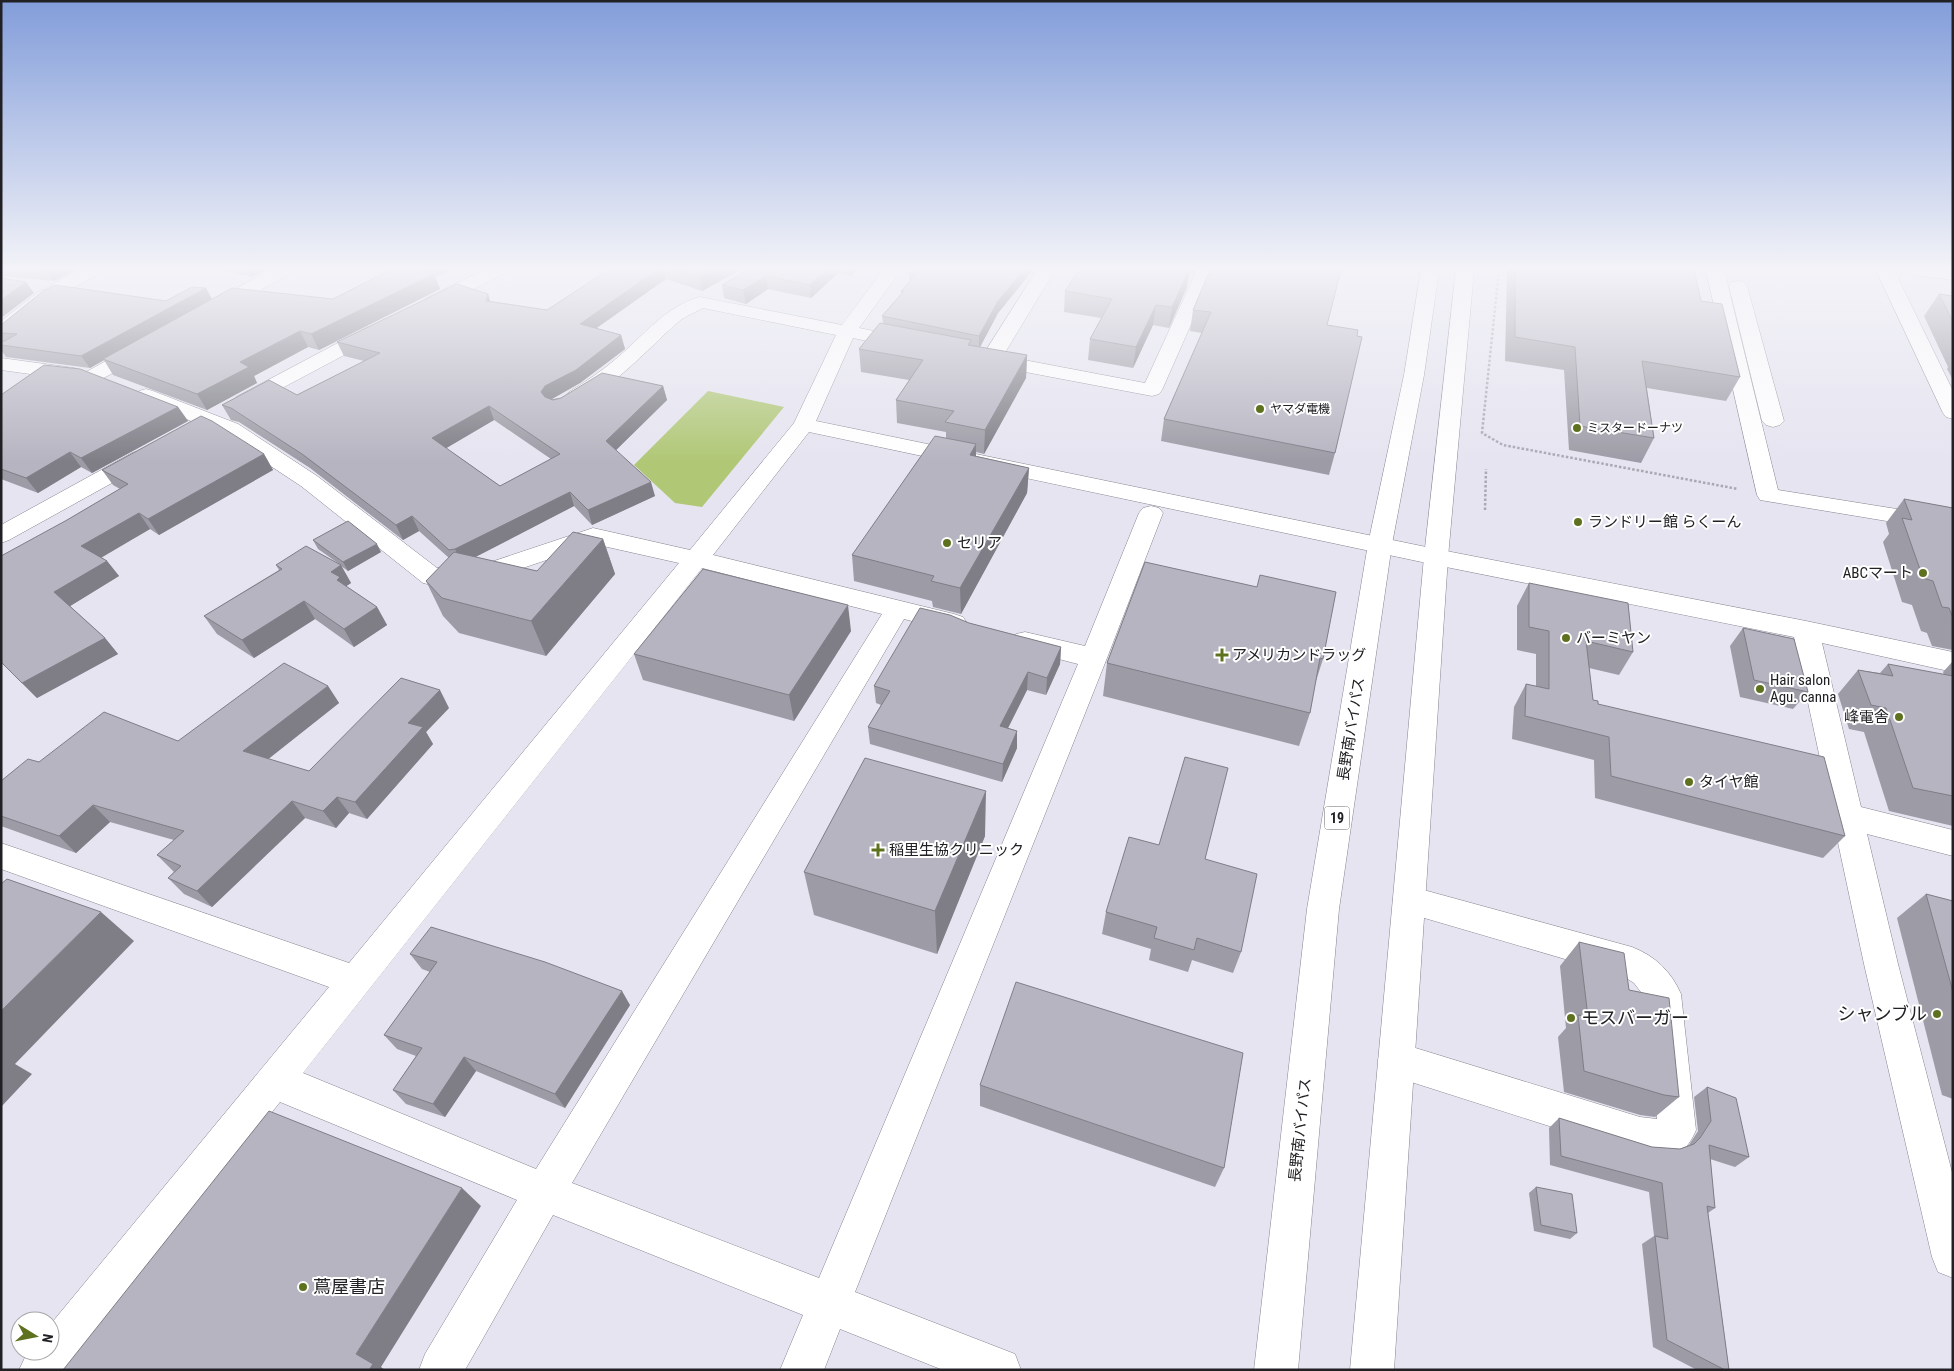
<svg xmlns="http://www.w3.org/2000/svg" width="1954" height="1371" font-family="'Roboto Condensed','Noto Sans JP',sans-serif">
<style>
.green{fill:#b0c775}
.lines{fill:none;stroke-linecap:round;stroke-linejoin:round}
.minor-casing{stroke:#868490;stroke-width:1}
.highway-casing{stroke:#868490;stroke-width:1}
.path{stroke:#a9a8b2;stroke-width:2.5;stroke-dasharray:2.5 2;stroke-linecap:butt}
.minor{fill:#fff;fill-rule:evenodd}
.highway{fill:#fff;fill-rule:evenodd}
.wall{fill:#9d9ba5;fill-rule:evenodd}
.shaded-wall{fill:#7f7e86}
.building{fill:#b6b4c0;stroke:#7f7e86;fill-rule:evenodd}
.poi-dot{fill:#5e711f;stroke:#fff;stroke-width:2}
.labels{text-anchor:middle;stroke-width:4;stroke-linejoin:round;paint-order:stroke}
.far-poi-label{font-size:12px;fill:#212125;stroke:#fff;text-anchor:start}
.shield{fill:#fff;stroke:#646466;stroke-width:1}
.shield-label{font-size:14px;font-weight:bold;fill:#212125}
.poi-label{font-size:15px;fill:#212125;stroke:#fff;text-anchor:start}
.street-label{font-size:15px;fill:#212125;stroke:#fff}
.near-poi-label{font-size:18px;fill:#212125;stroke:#fff;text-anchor:start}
</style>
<rect width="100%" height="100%" fill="#e5e4f0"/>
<path class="green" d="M708 391 784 407 702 507 675 503 634 465Z"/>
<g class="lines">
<defs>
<g id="minor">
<path d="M78 270H101L98 274 50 301 8 336 1 338V321L5 318 37 293Z"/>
<path d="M270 270H292L289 274 222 312 215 314 208 312 206 308 208 304Z"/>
<path d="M484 270H507L504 274 437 307 431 308 425 307 422 303 425 299Z"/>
<path d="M883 270H901L859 328 913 339 916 343 913 347 906 349 853 338 816 421 1436 549 1806 621 1953 652V672L1822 643 1861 807 1953 830V856L1867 834 1898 964 1953 1176V1278L1938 1272 1932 1257 1864 964 1794 637 1436 565 809 432 713 555 954 614 963 617 967 623 963 629 954 632 904 619 572 1183 819 1278 1078 664 1016 648 1012 641 1016 634 1025 632 1085 646 1139 513 1143 508 1151 506 1159 508 1163 513 1107 658 855 1292 1015 1354 1021 1370H943L840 1329 824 1370H780L803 1315 553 1215 465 1370H419L425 1354 517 1200 280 1102 69 1370H19L28 1351H50V1325L329 987 1 869V843L349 963 679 563 594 544 487 580 432 585 423 583 301 486 222 434 139 399 136 395 139 391 146 389 153 391 238 424 317 476 437 568 485 564 593 528 690 550 794 423 836 335 703 308C696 312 688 315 682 319 658 337 598 408 569 400L566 396 569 392C585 382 602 371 617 358 642 337 667 305 700 297L842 325ZM702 568 882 614 536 1169 303 1073Z"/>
<path d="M1037 270H1055L1003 356 1145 383 1197 270H1215L1162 390 1159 394 1152 396 983 364 980 360Z"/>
<path d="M1706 270H1724L1778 490 1953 518V532L1760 500 1757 495Z"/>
<path d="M1876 270H1894L1953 391V419L1946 417 1943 413Z"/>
<path d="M1906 270H1953V280L1909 274Z"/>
<path d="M1738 281 1744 282 1747 286 1784 421 1780 425 1773 427 1766 425 1762 421 1729 286 1732 282Z"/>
<path d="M373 326 380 328 383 332 380 336 250 405 243 407 236 405 233 401 236 397 366 328Z"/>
<path d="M142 343 149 345 152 349 149 353 100 380 93 382 86 380 83 376 86 372 135 345Z"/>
<path d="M1 358 74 368 81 370 84 374 81 378 74 380 1 370Z"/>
<path d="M140 451 148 453 151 458 148 463 9 540 1 543V525L132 453Z"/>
<path d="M1409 886 1632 947C1655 956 1671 971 1681 994L1696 1130C1684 1159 1668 1159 1640 1155L1383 1073 1378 1060 1383 1047 1396 1042 1640 1117 1657 1119 1647 1000 1634 983 1623 976 1397 910 1393 900 1397 890Z"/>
</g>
<g id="highway">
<path d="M1421 270H1439L1424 375 1392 544 1339 909 1298 1370H1254L1307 909 1368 544 1404 375Z"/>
<path d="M1456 270H1474L1448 557 1394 1370H1350L1424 557Z"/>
</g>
</defs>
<use href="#minor" class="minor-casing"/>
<use href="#highway" class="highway-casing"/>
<g class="path">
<path d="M1499 270 1482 433 1503 445 1738 489"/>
<path d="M1485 510 1486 469"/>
</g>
<use href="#minor" class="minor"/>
<use href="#highway" class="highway"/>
</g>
<g class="wall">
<path d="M1 270H75L54 281 1 276Z"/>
<path d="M222 270H265L252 277Z"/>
<path d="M390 270H451L437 276H435L440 289 319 350 308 347 254 376 257 383 207 410 113 375 104 360 90 368 6 357 1 350V325L166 301 206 288 212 299H333Z"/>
<path d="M608 270H740L702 291 666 279 596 328 621 335 625 349 580 383 552 399 663 386 667 400 616 450 655 496 592 525 574 506 475 557 537 571 603 539 615 574 546 656 459 633 443 616 426 581 449 558 419 531 403 540 310 468 239 422 231 420 222 405 297 395 364 361 344 356 337 342 488 294 490 301 547 310ZM494 420 551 459 500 486 446 448Z"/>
<path d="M748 270H857L850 276 838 273 811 298 768 289 746 304 724 298 722 285Z"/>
<path d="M912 270H1033L998 313 980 347 1027 355 1026 378 984 454 976 452V456L1029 468 1027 493 961 614 933 607 932 601 854 581 852 555 946 438V432L897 423 896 400 909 380 861 372 859 349 883 323 882 316 901 294V291L909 282V274Z"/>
<path d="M1079 270H1196L1194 274 1189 273 1187 287 1169 328 1153 325 1133 368 1088 360 1090 339 1101 318 1064 312 1065 291Z"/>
<path d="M1507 270H1694L1701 301 1740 377 1726 401 1647 388 1654 438 1641 463 1569 450 1564 370 1505 361Z"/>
<path d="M1939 294 1953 296V380L1947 369 1948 367 1924 316Z"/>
<path d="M1193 310 1327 325 1335 453 1329 475 1161 441 1164 419 1202 333 1190 331Z"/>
<path d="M1 395 178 407 188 421 92 473 81 467 38 493 1 479Z"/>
<path d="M264 454 273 470 159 535 150 529 101 557 107 561 119 576 70 606 105 638 118 654 37 698 1 662 67 520 120 489 113 485 102 470Z"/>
<path d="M1904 499 1953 508V650L1932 646 1927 633 1921 631 1912 605 1902 602 1883 542 1889 534 1886 523Z"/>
<path d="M313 540 381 552 348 571 341 566 351 583 346 586 377 607 387 625 354 647 315 619 254 658 217 634 204 616 279 570 276 565 338 563 318 549Z"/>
<path d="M1145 562 1323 659 1315 684 1310 713 1299 746 1103 696 1107 663Z"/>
<path d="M1529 583 1633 652 1619 675 1589 668 1593 700 1598 704 1845 836 1823 858 1595 798 1594 760 1512 739 1514 707 1526 684 1536 686V654L1517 650V606Z"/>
<path d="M969 623 1061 647 1060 664 1046 695 1027 690 1008 728 1017 731V748L1002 782 870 744 868 727 881 705 876 703 874 686Z"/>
<path d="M1743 628 1808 692 1793 709 1740 697 1730 646Z"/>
<path d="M851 631 794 721 643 680 634 654Z"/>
<path d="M1953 661V826L1889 811 1864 732 1849 729 1838 694 1858 670 1880 673 1888 664 1944 675 1943 672Z"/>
<path d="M328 686 339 703 268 759 309 771 449 708 426 732 433 744 367 819 349 813 336 828 305 818 212 907 184 894 168 878 174 872 157 855 174 840 110 822 76 853 1 826V781L39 762 178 741Z"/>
<path d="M985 836 937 954 814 915 804 872Z"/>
<path d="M1205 859 1241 952 1233 973 1192 960 1188 972 1149 960 1151 949 1102 934 1106 912Z"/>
<path d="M1926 894 1953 901V1099L1942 1095 1897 918Z"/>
<path d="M1579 942 1629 990 1679 1097 1655 1117 1640 1115 1564 1092 1558 1037 1566 1028 1560 966Z"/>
<path d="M410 954 630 1005 565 1108 476 1071 445 1117 406 1104 393 1090 416 1056 397 1049 384 1035 430 972 422 969Z"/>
<path d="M980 1085 1224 1168 1215 1187 980 1106Z"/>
<path d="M1707 1087 1749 1157 1735 1167 1710 1159 1715 1208 1708 1213 1729 1370H1697L1653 1347 1642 1244 1654 1236 1649 1192 1550 1165 1549 1128 1559 1118 1652 1147 1680 1149 1689 1145 1698 1131 1694 1097Z"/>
<path d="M1536 1187 1577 1233 1570 1239 1534 1231 1529 1193Z"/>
</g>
<g class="shaded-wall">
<path d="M46 270H75L54 281Z"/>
<path d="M248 270H265L252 277Z"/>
<path d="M435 270H451L437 276Z"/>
<path d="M657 270H664L666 279 584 337 580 324Z"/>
<path d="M713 270H740L702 291 700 277Z"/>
<path d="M826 270H837L838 273 811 298 810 285Z"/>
<path d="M849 270H857L850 276Z"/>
<path d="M1024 270H1033L998 313 979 349V336L998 301Z"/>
<path d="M1189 270H1190L1187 287 1169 328 1172 307Z"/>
<path d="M434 274 440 289 319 350 311 334Z"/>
<path d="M766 276 768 289 746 304 743 290Z"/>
<path d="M26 282 34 293 1 318V300Z"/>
<path d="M206 288 212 300 103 359 104 360 90 368 81 356Z"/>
<path d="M488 294 492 307 486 301Z"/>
<path d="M1156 305 1153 325 1133 368 1136 347Z"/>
<path d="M300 331 308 347 254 376 257 383 207 410 197 394 240 362Z"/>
<path d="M621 335 625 349 580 383 550 400 546 406 541 392 545 386Z"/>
<path d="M1027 355 1026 378 984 454 985 430Z"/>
<path d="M663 386 667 400 610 456 606 441Z"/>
<path d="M489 406 494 420 438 453 432 438Z"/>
<path d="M178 407 188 421 92 473 81 458Z"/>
<path d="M976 444V469L970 455Z"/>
<path d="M70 452 81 467 38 493 26 478Z"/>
<path d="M264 454 273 470 159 535 148 519Z"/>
<path d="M1029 468 1027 493 961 614 960 588Z"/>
<path d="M651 482 655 496 592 525 588 510Z"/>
<path d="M570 492 574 506 462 564 455 549Z"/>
<path d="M139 513 150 529 94 562 81 546Z"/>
<path d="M412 516 419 531 403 540 396 525Z"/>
<path d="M603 539 615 574 546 656 531 621Z"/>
<path d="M377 544 381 552 348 571 343 562Z"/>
<path d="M107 561 119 576 67 608 54 592Z"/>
<path d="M341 565 351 583 342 589 331 572Z"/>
<path d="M304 601 315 619 254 658 242 640Z"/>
<path d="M848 605 851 631 794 721 789 695Z"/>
<path d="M377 607 387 625 354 647 344 629Z"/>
<path d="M105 638 118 654 37 698 22 683Z"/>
<path d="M1061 647 1060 664 1046 695 1047 678Z"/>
<path d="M1028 672 1027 690 1000 744V726Z"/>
<path d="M328 686 339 703 257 768 243 751Z"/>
<path d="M440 690 449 708 426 732 433 744 367 819 355 802 408 723Z"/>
<path d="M1017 731V748L1002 782 1003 764Z"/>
<path d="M986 791 985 836 937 954 935 911Z"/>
<path d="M337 797 349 813 336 828 323 811Z"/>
<path d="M292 801 305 818 212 907 197 891Z"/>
<path d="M93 805 110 822 76 853 59 836Z"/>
<path d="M101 912 134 941 15 1064 32 1074 1 1107V1011Z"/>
<path d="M622 991 630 1005 565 1108 555 1094Z"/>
<path d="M464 1057 476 1071 445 1117 433 1104Z"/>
<path d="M462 1188 481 1206 381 1367 385 1370H369L356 1354Z"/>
</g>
<g class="building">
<path d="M390 270H422L434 274 311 334 300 331 240 362 249 367 197 394 103 359 232 288 333 299Z"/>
<path d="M608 270H657L580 324 621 335 576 370 545 386 541 392 545 397 553 400 561 398 602 373 663 386 606 441 651 482 588 510 570 492 455 549 449 550 412 516 396 525 302 454 231 408 222 405 269 380 297 395 380 353 337 342 457 284 488 294 486 301 547 310ZM489 406 560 454 500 486 432 438Z"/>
<path d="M677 270H713L700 277Z"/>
<path d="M748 270H826L810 285 766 276 743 290 722 285Z"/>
<path d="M912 270H1024L998 301 979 336 882 316 904 291H901L916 275 909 274Z"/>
<path d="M1079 270H1189L1172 307 1156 305 1136 347 1090 339 1112 299 1065 291Z"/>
<path d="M1210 270H1341L1327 325 1358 330 1357 336 1362 337 1335 453 1164 419 1211 312 1193 310Z"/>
<path d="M1515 270H1694L1701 301 1722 304 1740 377 1642 361 1654 438 1580 426 1575 347 1515 337Z"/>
<path d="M1 278 26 282 1 300Z"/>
<path d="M55 285 166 301 192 287 206 288 81 356 1 345V343L17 334 1 333V325L43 291Z"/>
<path d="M1939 294 1953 296V322Z"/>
<path d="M880 323 971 340 968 345 1027 355 985 430 945 422 954 411 896 400 923 360 859 349Z"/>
<path d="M44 365 80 369 178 407 81 458 70 452 26 478 1 469V395Z"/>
<path d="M201 416 212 421 264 454 148 519 139 513 81 546 107 561 54 592 105 638 22 683 1 662V556L67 520 128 484 102 470Z"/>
<path d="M935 436 976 444 970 455 1029 468 960 588 931 581 934 576 852 555Z"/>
<path d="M1904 499 1953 508V618L1949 608 1942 607 1933 581 1923 578 1902 518 1912 520Z"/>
<path d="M348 521 377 544 343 562 313 540Z"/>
<path d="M573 532 603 539 531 621 442 598 426 581 454 552 537 571Z"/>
<path d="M306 546 341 565 331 572 340 577 337 580 377 607 344 629 304 601 242 640 204 616 282 569 276 565Z"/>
<path d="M1145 562 1257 587 1260 575 1336 592 1323 659 1320 658 1310 713 1107 663Z"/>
<path d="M703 569 848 605 789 695 634 654Z"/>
<path d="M1529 583 1628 603 1633 652 1586 641 1593 700 1598 701V704L1824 757 1845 836 1611 776 1609 737 1525 716 1526 684 1549 689V631L1529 627Z"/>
<path d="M920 608 950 615 969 623 1061 647 1047 678 1028 672 1000 726 1017 731 1003 764 868 727 890 691 874 686Z"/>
<path d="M1743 628 1794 639 1808 692 1754 680Z"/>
<path d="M284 663 328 686 243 751 309 771 401 678 440 690 408 723 423 727 355 802 337 797 323 811 292 801 197 891 168 878 181 866 157 855 184 831 93 805 59 836 1 816V781L28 759 39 762 104 712 178 741Z"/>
<path d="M1888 664 1953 676V796L1913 788 1886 708 1871 705 1858 670 1893 676Z"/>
<path d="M1185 757 1228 768 1205 859 1257 874 1241 952 1197 938 1194 950 1154 938 1157 927 1106 912 1129 837 1159 845Z"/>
<path d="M865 758 986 791 935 911 804 872Z"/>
<path d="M7 879 101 912 1 1011V884Z"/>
<path d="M1926 894 1953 901V992Z"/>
<path d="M431 927 545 962 622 991 555 1094 464 1057 433 1104 393 1090 422 1048 384 1035 437 962 410 954Z"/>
<path d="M1579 942 1624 953 1629 990 1669 998 1679 1097 1664 1095 1584 1071 1578 1015 1588 1017Z"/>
<path d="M1016 982 1243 1053 1224 1168 980 1085Z"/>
<path d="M1707 1087 1736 1098 1749 1157 1709 1145 1715 1208 1707 1206 1729 1370H1725L1667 1340 1655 1236 1668 1239 1662 1183 1561 1156 1559 1118 1652 1147 1680 1149 1694 1144 1700 1138 1711 1121Z"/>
<path d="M269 1111 462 1188 356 1354 373 1364 369 1370H63Z"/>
<path d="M1536 1187 1572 1194 1577 1233 1541 1225Z"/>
</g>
<linearGradient id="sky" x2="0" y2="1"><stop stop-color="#829dda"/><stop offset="0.58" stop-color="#f3f3f8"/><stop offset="1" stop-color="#f3f3f8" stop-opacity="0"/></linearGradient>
<rect width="1954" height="462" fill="url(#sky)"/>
<g class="poi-dot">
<circle cx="1260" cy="409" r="5"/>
<circle cx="1577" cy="428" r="5"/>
<circle cx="1578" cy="522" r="5"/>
<circle cx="947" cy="543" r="5"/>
<circle cx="1923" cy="573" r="5"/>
<circle cx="1566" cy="638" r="5"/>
<path d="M1219.5 647.5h5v5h5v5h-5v5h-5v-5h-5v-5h5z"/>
<circle cx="1760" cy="689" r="5"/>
<circle cx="1899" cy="717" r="5"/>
<circle cx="1689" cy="782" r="5"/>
<path d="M875.5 842.5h5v5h5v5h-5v5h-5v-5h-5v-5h5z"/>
<circle cx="1937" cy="1014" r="5"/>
<circle cx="1571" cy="1018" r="5"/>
<circle cx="303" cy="1287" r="5"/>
</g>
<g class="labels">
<g class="far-poi-label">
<text x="1270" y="413">ヤマダ電機</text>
<text x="1587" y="432">ミスタードーナツ</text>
</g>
<rect class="shield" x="1324.5" y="806.5" width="25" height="23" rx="4"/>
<g class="shield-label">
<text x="1337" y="823">19</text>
</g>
<g class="poi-label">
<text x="1588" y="527">ランドリー館 らくーん</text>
<text x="957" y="548">セリア</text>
<text x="1913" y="578" text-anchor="end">ABCマート</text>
<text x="1576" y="643">バーミヤン</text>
<text x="1232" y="660">アメリカンドラッグ</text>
<text x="1770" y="685">Hair salon<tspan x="1770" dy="17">Agu. canna</tspan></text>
<text x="1889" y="722" text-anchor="end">峰電舎</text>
<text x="1699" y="787">タイヤ館</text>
<text x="889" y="855">稲里生協クリニック</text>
</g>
<g class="street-label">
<text transform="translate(1351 729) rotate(-81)" y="5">長野南バイパス</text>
<text transform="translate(1300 1130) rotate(-84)" y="5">長野南バイパス</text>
</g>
<g class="near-poi-label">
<text x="1927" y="1020" text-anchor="end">シャンブル</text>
<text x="1581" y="1024">モスバーガー</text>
<text x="313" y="1293">蔦屋書店</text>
</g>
</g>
<rect width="1954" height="1371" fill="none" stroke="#212125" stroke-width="5"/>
<g transform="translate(35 1336) rotate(100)"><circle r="24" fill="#ffffff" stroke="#a6a6a8"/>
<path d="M0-4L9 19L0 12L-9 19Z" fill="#5e711f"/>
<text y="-8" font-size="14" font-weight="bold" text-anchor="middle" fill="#212125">N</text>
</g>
</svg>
